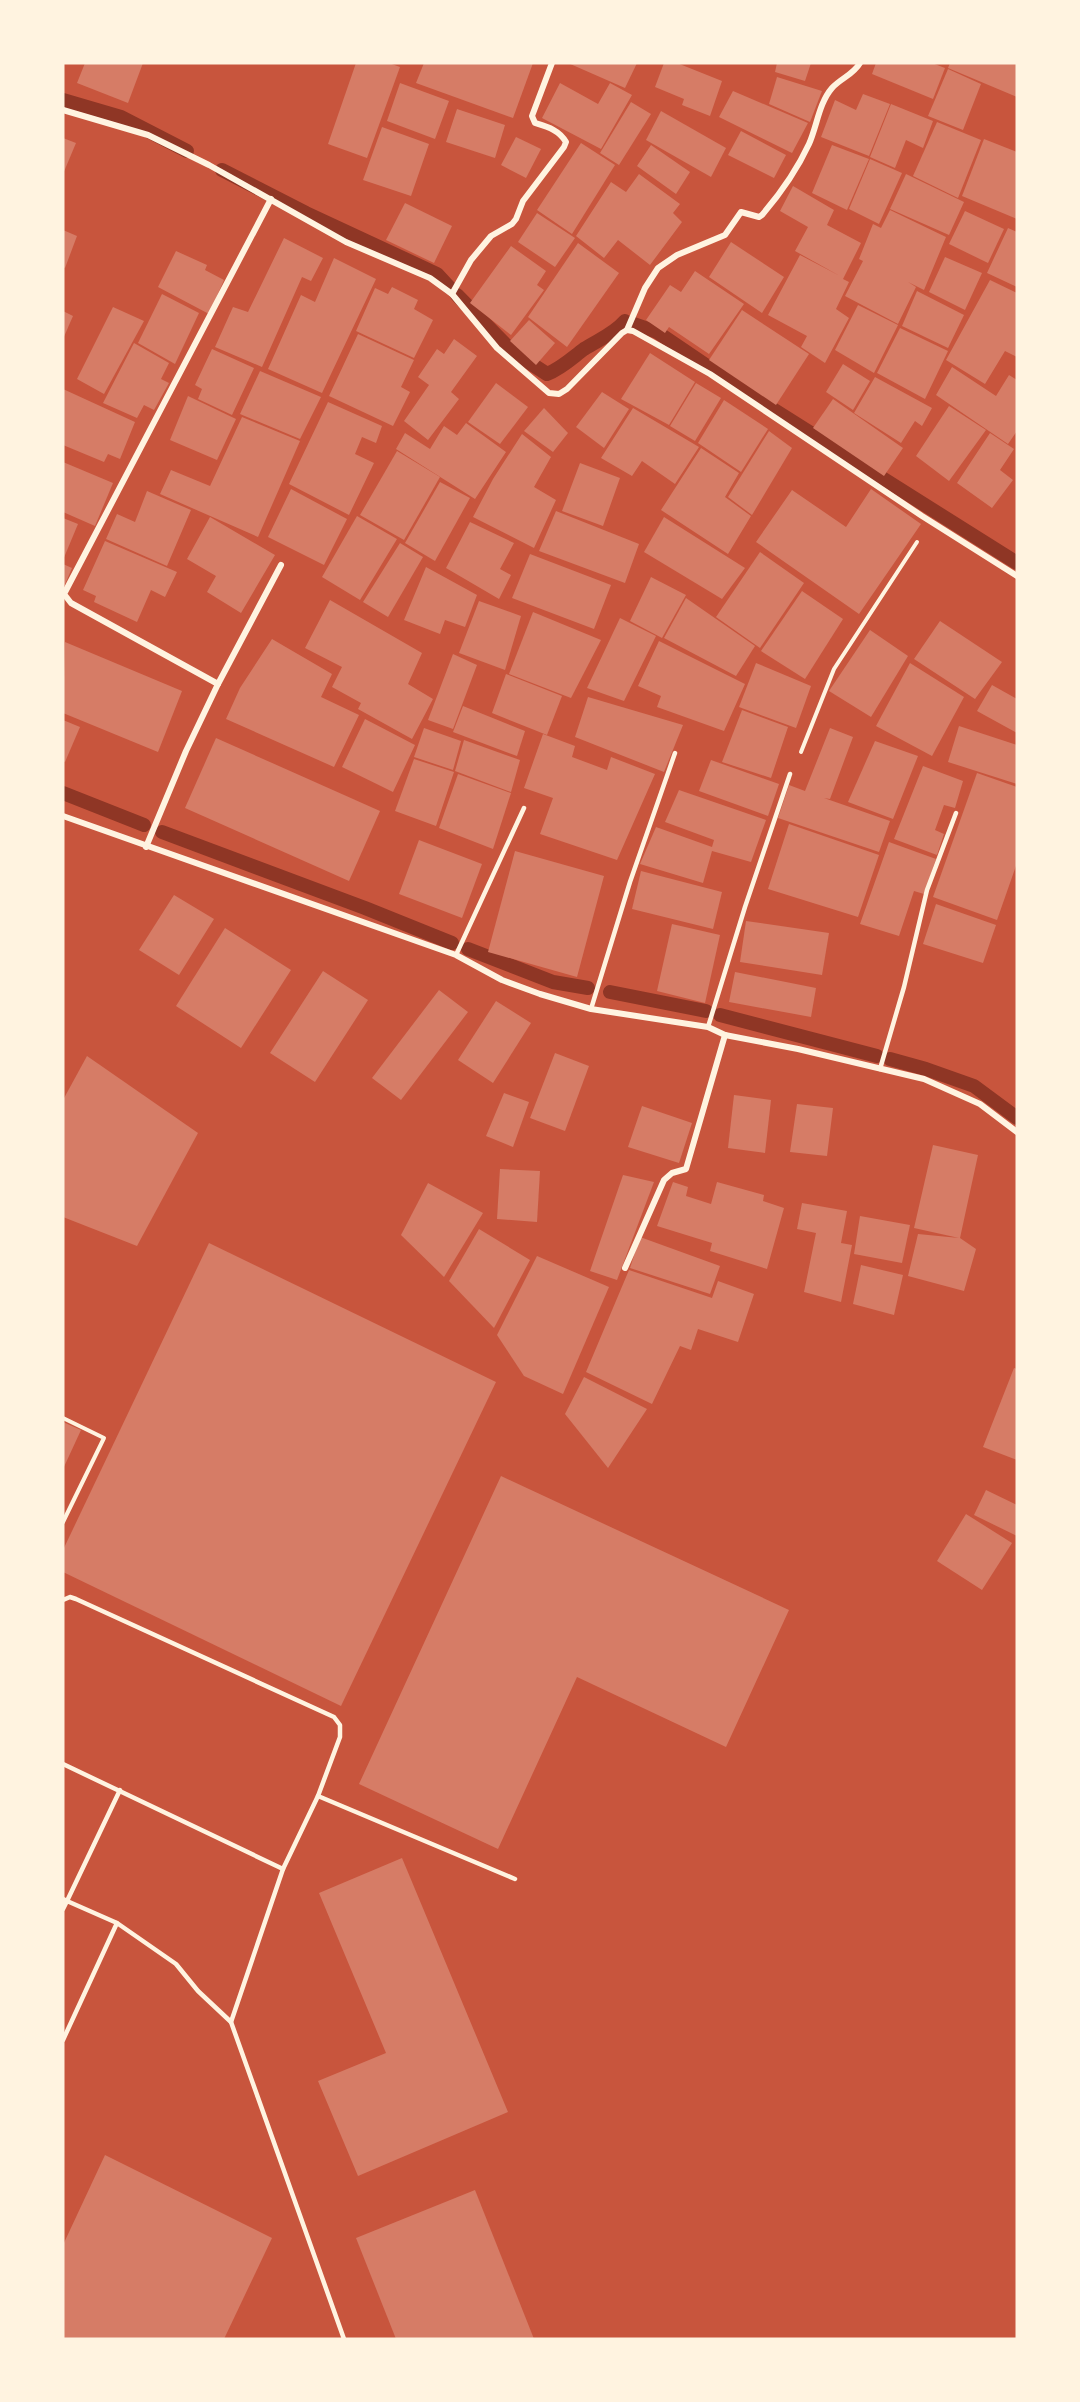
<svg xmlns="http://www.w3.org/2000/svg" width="1080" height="2402" font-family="'Space Grotesk',sans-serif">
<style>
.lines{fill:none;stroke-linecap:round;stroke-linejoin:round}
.stream{stroke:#8f3625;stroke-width:14}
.building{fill:#d67c66}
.path{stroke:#fff3e0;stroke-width:4}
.service{stroke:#fff3e0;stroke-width:4.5}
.minor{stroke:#fff3e0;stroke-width:6}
</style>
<rect width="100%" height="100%" fill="#c8553d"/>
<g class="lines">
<g class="stream">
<path d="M63 100 121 117 187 151"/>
<path d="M222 170 306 213 437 274 449 287"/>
<path d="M457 295 513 352 547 374C562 368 572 358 584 349 598 340 614 334 625 321"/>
<path d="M634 324 657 332 744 391 1017 563"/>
<path d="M63 793 144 825"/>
<path d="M162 832 365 908 452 943"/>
<path d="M468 949 553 982 588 988"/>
<path d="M610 992 706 1011"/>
<path d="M720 1015 877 1056"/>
<path d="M890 1059 926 1069 974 1086 1017 1118"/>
</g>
</g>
<g class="building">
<path d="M85 63H143L128 103 77 83Z"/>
<path d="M356 63H389L400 67 367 158 328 144Z"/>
<path d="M424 63H533L513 118 416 83Z"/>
<path d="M568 63H637L625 88Z"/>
<path d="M664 63H677L722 81 710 116 682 105 684 99 655 87Z"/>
<path d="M777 63H811L805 81 775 72Z"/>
<path d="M876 63H932L945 68 933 99 872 74Z"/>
<path d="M950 63H1017V97L948 68Z"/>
<path d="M948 69 981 84 963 130 928 116Z"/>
<path d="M777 77 822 91 810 122 769 104Z"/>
<path d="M400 83 449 101 435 139 387 121Z"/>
<path d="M560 83 598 104 610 83 632 95 601 149 542 118Z"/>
<path d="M733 91 808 123 792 153 719 117Z"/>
<path d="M863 94 890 104 869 156 821 137 835 100 856 110Z"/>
<path d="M631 102 651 114 619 165 600 153Z"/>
<path d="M891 104 933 121 923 148 906 140 895 168 870 157Z"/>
<path d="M457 109 505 125 495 158 446 142Z"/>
<path d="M661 111 726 148 711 177 646 140Z"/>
<path d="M937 122 981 140 958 198 913 176Z"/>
<path d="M382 127 429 144 411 196 363 180Z"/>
<path d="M741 131 786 155 774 178 728 155Z"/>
<path d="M516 137 541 149 526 178 501 165Z"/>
<path d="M63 138 76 143 63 174Z"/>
<path d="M984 139 1017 152V219L962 196Z"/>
<path d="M581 143 615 165 572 234 537 210Z"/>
<path d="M651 145 690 172 676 194 637 166Z"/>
<path d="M832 145 869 159 847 210 812 193Z"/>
<path d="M870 159 902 173 879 224 849 209Z"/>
<path d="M639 174 680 204 673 213 682 222 650 265 618 240 604 258 576 236 611 182 626 192Z"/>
<path d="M906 174 964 202 949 235 890 209Z"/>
<path d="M793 186 834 210 827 225 861 243 843 279 849 282 836 309 849 318 825 363 801 347 807 336 768 315 800 255 840 276 795 251 808 227 780 211Z"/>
<path d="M405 203 452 226 434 263 386 240Z"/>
<path d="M890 210 946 237 924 290 908 282 916 287 898 324 845 296 863 261 859 259 873 224 881 228Z"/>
<path d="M965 211 1004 229 988 263 949 244Z"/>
<path d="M537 213 575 238 555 267 518 242Z"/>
<path d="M1008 228 1017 232V287L987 273Z"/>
<path d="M63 230 77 236 65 268 63 267Z"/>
<path d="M284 238 323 258 311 281 302 277 262 367 215 347 233 307 248 312Z"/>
<path d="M731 242 784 277 762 313 709 277Z"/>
<path d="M578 243 619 273 567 347 528 317Z"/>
<path d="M511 246 546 271 537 285 544 290 511 335 470 303Z"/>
<path d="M176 251 207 265 205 270 224 280 209 314 158 287Z"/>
<path d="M945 257 982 273 965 310 929 292Z"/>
<path d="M334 258 376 279 322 393 268 369 301 295 315 302Z"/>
<path d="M695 271 744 304 709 354 669 327 665 333 646 320 670 285 681 292Z"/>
<path d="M990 280 1017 293V357L1005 351 985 384 946 360Z"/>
<path d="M392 287 418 300 414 309 433 320 414 358 356 331 375 288 388 294Z"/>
<path d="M917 291 964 315 948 348 902 326Z"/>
<path d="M162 294 199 313 175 364 138 343Z"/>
<path d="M858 305 898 325 874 373 835 350Z"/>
<path d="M113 307 144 321 104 394 77 379Z"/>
<path d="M742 310 809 354 776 405 709 360Z"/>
<path d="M63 311 73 316 63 339Z"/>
<path d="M529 320 555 343 536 365 510 341Z"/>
<path d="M900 328 948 351 925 399 877 373Z"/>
<path d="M358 334 414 360 401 387 410 392 393 426 329 396Z"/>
<path d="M454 339 477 356 451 392 459 399 428 440 404 421 429 385 418 377 437 349 444 354Z"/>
<path d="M134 343 169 363 161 379 169 383 154 410 144 405 137 418 103 403Z"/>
<path d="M212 349 254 368 232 415 198 399 202 389 195 385Z"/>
<path d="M650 353 695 382 669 425 621 399Z"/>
<path d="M843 364 870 381 853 410 826 392Z"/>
<path d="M952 367 996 396 1009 375 1017 380V431L1008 444 936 395Z"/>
<path d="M260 371 321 397 300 439 240 414Z"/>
<path d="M875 377 932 408 922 426 915 421 901 443 854 413Z"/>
<path d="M496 383 528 407 500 444 468 422Z"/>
<path d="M696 383 721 398 695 441 670 426Z"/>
<path d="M63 389 135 422 120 459 108 454 104 462 63 445Z"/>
<path d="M602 392 629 409 604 448 576 427Z"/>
<path d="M188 396 236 419 217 460 170 440Z"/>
<path d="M833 399 903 448 884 476 813 428Z"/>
<path d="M724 400 768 429 741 472 698 443Z"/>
<path d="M328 402 382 426 376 443 362 437 355 454 374 463 349 515 289 484Z"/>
<path d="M949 406 986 430 949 481 916 456Z"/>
<path d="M544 408 568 433 553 452 524 431Z"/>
<path d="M633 408 699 447 675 484 642 461 632 476 601 458Z"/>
<path d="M242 417 300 441 258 537 160 494 171 470 210 486Z"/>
<path d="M466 423 506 452 475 499 396 449 405 433 430 449 444 426 457 435Z"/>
<path d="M769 431 792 448 752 515 728 497Z"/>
<path d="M990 433 1014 449 1000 470 1013 480 992 508 957 483Z"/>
<path d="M522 434 551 457 534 487 556 500 534 548 473 517 493 479Z"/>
<path d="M701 448 739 473 725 497 751 516 728 554 661 510Z"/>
<path d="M397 451 440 477 404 540 360 515Z"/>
<path d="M63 462 113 483 95 526 63 512Z"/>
<path d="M580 463 620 478 603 526 562 511Z"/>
<path d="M440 482 470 498 435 561 405 543Z"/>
<path d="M291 489 347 519 324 565 268 537Z"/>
<path d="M871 489 921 524 859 614 756 542 792 490 846 527Z"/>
<path d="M147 491 191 510 167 566 106 539 117 514 135 522Z"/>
<path d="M556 511 639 544 625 583 539 551Z"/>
<path d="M357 516 397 539 360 600 322 577Z"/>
<path d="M210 517 275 555 241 613 207 592 216 576 187 559Z"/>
<path d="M664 517 745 568 722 599 644 552Z"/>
<path d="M63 518 78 524 63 560Z"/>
<path d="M470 522 514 543 500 569 511 575 499 599 446 568Z"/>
<path d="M105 541 177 572 165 597 151 590 137 622 94 602 96 596 83 590Z"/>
<path d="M400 543 423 557 388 617 363 602Z"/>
<path d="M760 552 804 583 760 648 716 617Z"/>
<path d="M530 554 611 585 594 629 512 598Z"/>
<path d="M63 564 72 568 63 589Z"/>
<path d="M426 567 477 595 465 627 445 620 440 634 404 620Z"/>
<path d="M651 577 686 595 662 638 630 621Z"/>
<path d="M802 591 843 619 805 679 761 651Z"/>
<path d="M686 598 755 646 736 676 664 638Z"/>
<path d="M330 600 422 653 408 684 433 699 412 739 358 709 361 703 332 687 342 667 305 648Z"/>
<path d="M479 601 521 616 505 670 459 653Z"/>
<path d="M533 612 601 640 571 698 509 674Z"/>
<path d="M620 618 656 636 624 701 587 688Z"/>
<path d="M940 621 1002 662 975 699 914 659Z"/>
<path d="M870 630 908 656 871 717 829 691Z"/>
<path d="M272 639 332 674 321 697 359 715 334 767 226 719 240 688Z"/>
<path d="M659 641 745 684 724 731 657 707 661 696 638 686Z"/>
<path d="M65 642 182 691 158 752 63 713Z"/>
<path d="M453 654 477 665 453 729 428 720Z"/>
<path d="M756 663 811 686 796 728 739 707Z"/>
<path d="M910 663 964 697 932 756 876 726Z"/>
<path d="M506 674 562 696 547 735 492 713Z"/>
<path d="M992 685 1017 699V733L977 711Z"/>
<path d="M588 697 683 725 664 772 575 737Z"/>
<path d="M463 706 525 731 517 756 453 732Z"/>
<path d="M742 710 788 727 771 778 722 762Z"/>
<path d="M365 719 415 745 393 792 342 767Z"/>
<path d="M63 720 80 727 65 762 63 761Z"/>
<path d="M959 726 1017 745V784L948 762Z"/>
<path d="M424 728 461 741 453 770 414 757Z"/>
<path d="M830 728 853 737 830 799 824 798 890 821 879 852 778 818 789 785 805 791Z"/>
<path d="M543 734 575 746 572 757 607 770 611 757 655 774 617 860 540 834 553 798 524 788Z"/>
<path d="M216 738 380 811 349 881 185 808Z"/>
<path d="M464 740 520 760 511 792 455 771Z"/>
<path d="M875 741 918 756 893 819 848 802Z"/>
<path d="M414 759 454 772 436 826 395 811Z"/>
<path d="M711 760 779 784 768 816 699 791Z"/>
<path d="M923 766 963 781 955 808 944 805 935 830 944 834 937 855 894 839Z"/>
<path d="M977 773 1017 787V863L997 920 933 897Z"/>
<path d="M458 774 511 793 493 849 439 828Z"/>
<path d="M679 790 766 820 751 862 712 851 703 883 640 864 656 827 712 847 714 840 665 822Z"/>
<path d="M789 824 879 855 858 917 768 889Z"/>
<path d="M419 840 482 864 462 918 399 894Z"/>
<path d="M889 842 936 859 924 894 914 891 899 936 860 924Z"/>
<path d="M515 851 604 876 577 977 488 952Z"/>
<path d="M641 871 722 892 713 929 632 909Z"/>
<path d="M174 895 214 919 179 975 139 950Z"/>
<path d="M936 904 996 925 983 963 923 944Z"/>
<path d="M746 921 829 933 822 975 740 962Z"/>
<path d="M672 924 720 935 705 1003 657 991Z"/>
<path d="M225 928 291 970 241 1048 176 1006Z"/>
<path d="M323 971 368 1000 315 1082 270 1053Z"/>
<path d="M735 972 816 988 811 1017 729 1002Z"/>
<path d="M439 990 468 1012 401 1100 372 1078Z"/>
<path d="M496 1001 531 1023 493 1083 458 1060Z"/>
<path d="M555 1053 589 1066 565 1131 530 1118Z"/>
<path d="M87 1056 198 1133 137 1246 63 1217V1100Z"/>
<path d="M504 1093 529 1102 513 1147 486 1136Z"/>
<path d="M734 1095 771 1100 765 1153 728 1148Z"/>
<path d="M797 1104 833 1108 827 1156 790 1152Z"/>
<path d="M642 1106 692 1123 679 1163 628 1147Z"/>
<path d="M933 1145 978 1155 960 1238 976 1249 964 1291 908 1276 918 1234 959 1238 914 1228Z"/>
<path d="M500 1169 540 1171 537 1222 497 1219Z"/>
<path d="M623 1175 654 1182 617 1280 590 1271Z"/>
<path d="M673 1182 688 1187 686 1196 711 1204 717 1182 764 1195 763 1201 784 1208 767 1269 710 1251 712 1243 657 1226Z"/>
<path d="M428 1183 483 1213 444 1277 401 1235Z"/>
<path d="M802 1203 847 1211 841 1243 852 1245 841 1302 804 1292 816 1233 797 1229Z"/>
<path d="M860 1216 910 1225 902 1263 854 1254Z"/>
<path d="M479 1229 530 1260 494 1328 449 1281Z"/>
<path d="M640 1237 720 1266 710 1294 630 1268Z"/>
<path d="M209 1243 496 1382 341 1706 63 1572V1550Z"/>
<path d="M537 1256 609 1287 563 1394 524 1376 497 1335Z"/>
<path d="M861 1265 903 1275 894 1315 853 1304Z"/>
<path d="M629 1270 712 1298 718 1281 754 1294 738 1342 698 1329 691 1350 680 1346 652 1404 586 1372Z"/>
<path d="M1014 1368 1017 1369V1460L983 1447Z"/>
<path d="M584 1377 647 1409 608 1468 565 1414Z"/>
<path d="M63 1422 81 1430 63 1469Z"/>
<path d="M501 1476 789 1610 726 1747 577 1677 498 1849 359 1784Z"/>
<path d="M986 1490 1017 1505V1536L974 1515Z"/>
<path d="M966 1514 1012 1543 982 1590 937 1561Z"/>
<path d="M402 1858 508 2112 358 2176 318 2081 386 2053 319 1893Z"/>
<path d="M105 2155 272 2238 224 2339H63V2245Z"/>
<path d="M475 2190 534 2339H396L356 2238Z"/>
</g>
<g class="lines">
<g class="path">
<path d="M801 752 834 669 917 542"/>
<path d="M63 1418 104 1438 63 1522"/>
</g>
<g class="service">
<path d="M456 955 524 808"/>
<path d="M591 1009 630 882 675 753"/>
<path d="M708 1027 745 907 790 774"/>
<path d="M880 1069 904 987 927 890 956 813"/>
<path d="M63 1600 70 1597 76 1599 334 1717 340 1725V1737L318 1796 283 1869 231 2022"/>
<path d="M63 1764 283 1869"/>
<path d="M318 1796 515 1879"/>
<path d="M63 1899 67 1901 120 1790"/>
<path d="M63 1909 67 1901 117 1923"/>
<path d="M63 2040 117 1923 176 1964 198 1991 231 2022 344 2339"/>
</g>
<g class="minor">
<path d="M63 110 148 135 209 165 346 242 430 278 452 294 497 348 549 393 559 394 567 389 622 333 627 330 633 331 710 374 922 516 1017 576"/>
<path d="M452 294 471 260 491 236 512 224 516 219 523 201 564 147 566 142C559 130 548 127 535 123L532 116 552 63"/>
<path d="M627 330 645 288 658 268 677 255 725 235 741 212 759 217 762 215C780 194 797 170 809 144 817 126 819 103 832 88 841 78 853 75 860 63"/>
<path d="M218 684 71 603 64 594 271 199"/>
<path d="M63 816 456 955 502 980 540 994 591 1009 708 1027 725 1035 798 1049 924 1079 980 1104 1017 1132"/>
<path d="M146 847 186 751 218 684 281 565"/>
<path d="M625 1268 664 1180 672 1173 686 1169 725 1035"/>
</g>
</g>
<rect width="1080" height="2402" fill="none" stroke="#fff3e0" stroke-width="129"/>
</svg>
